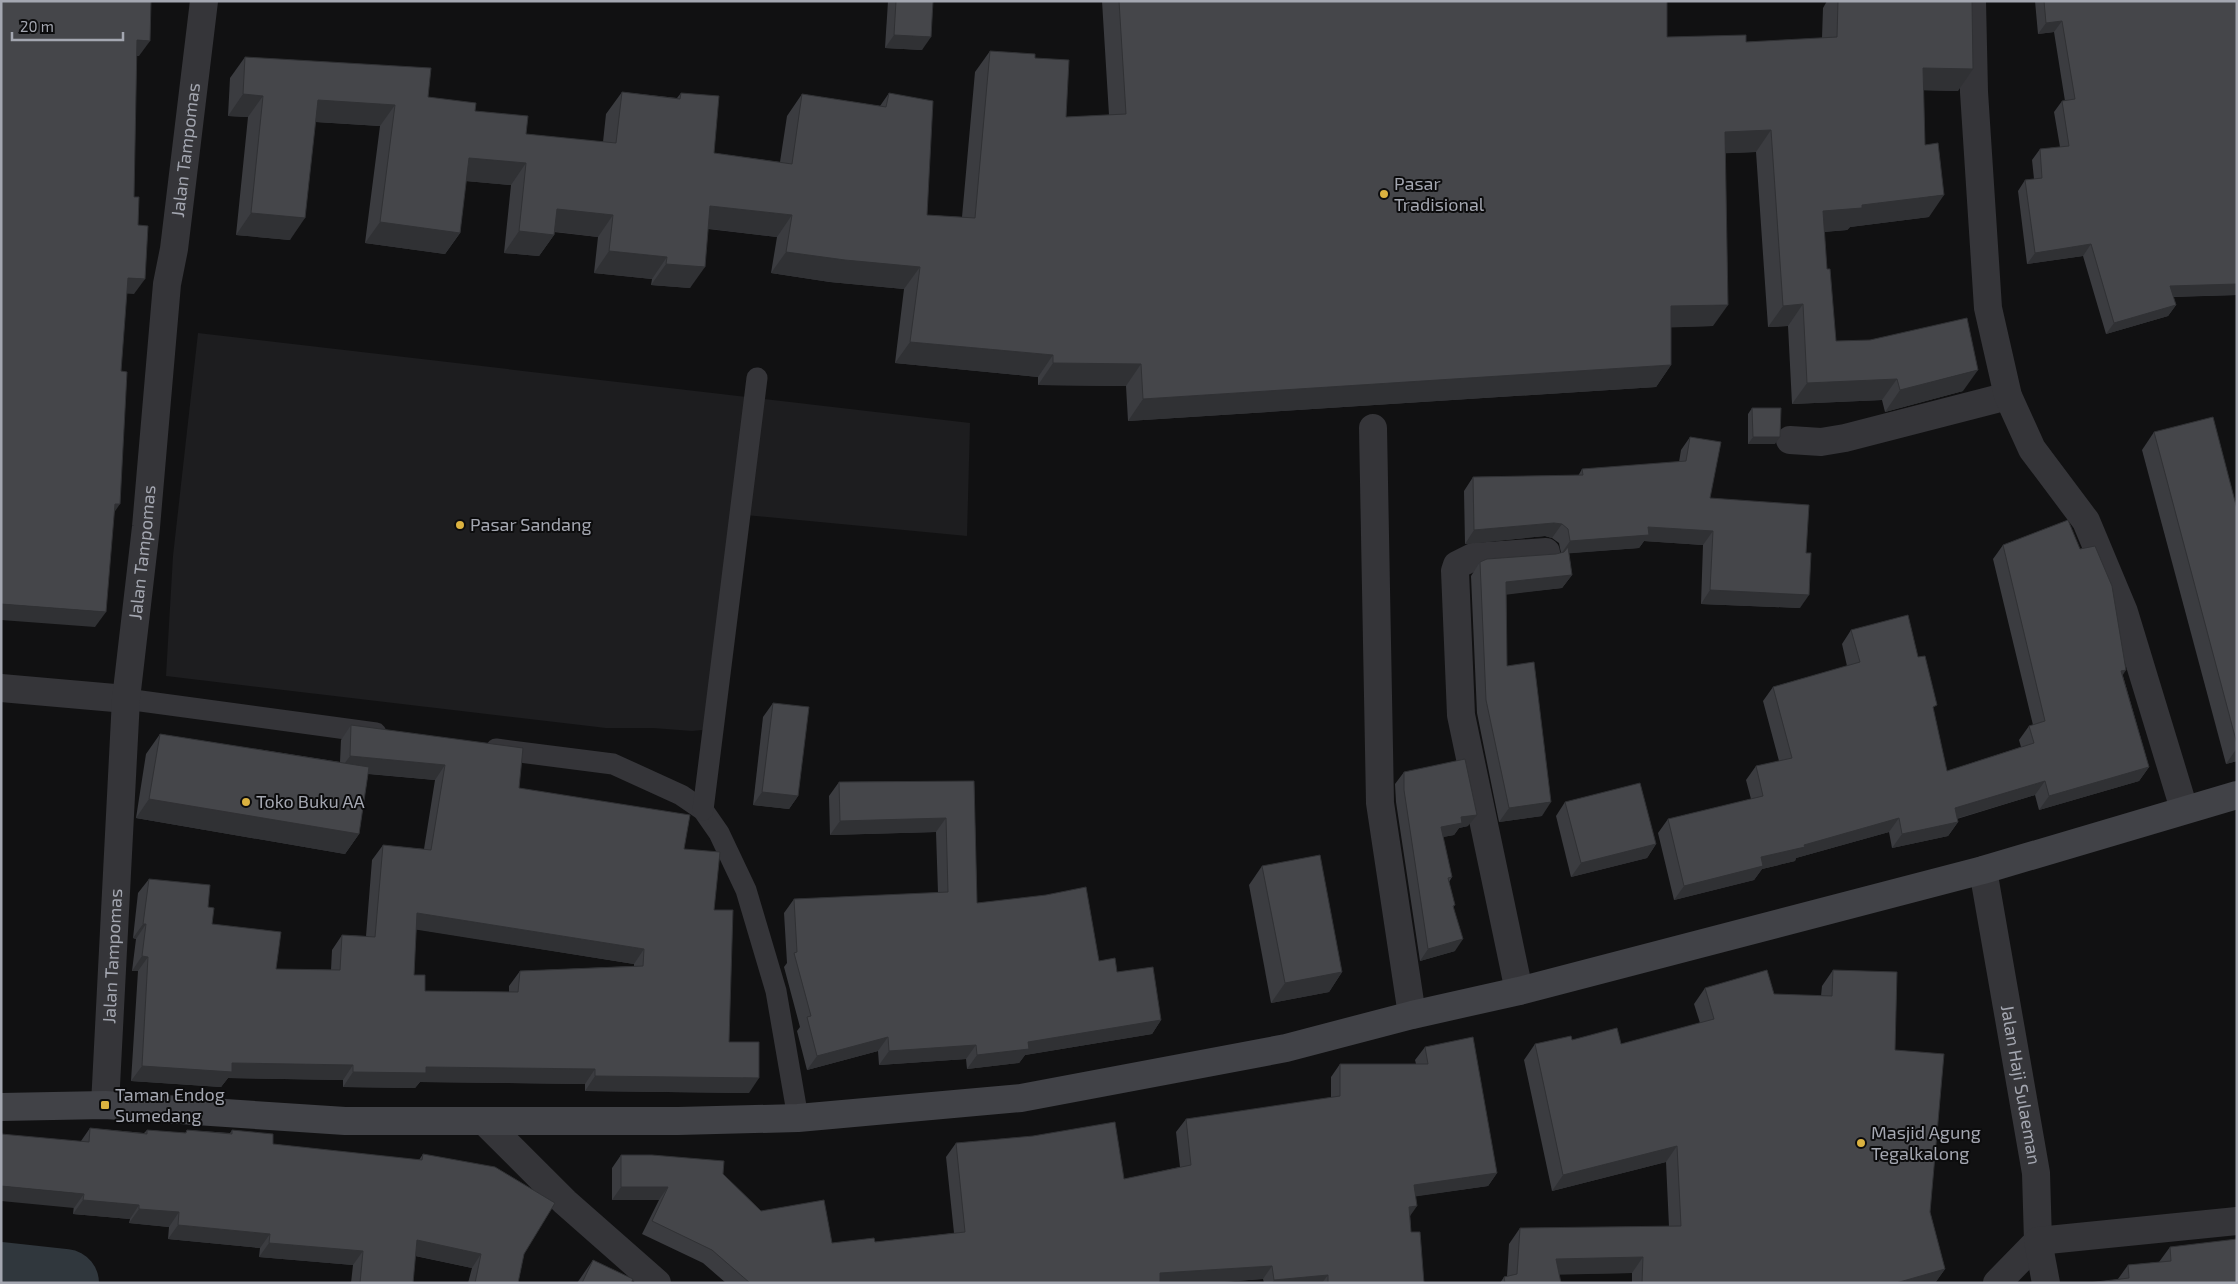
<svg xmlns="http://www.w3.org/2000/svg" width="2238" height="1284" font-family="'Exo 2',sans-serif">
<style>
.built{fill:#1d1d1f}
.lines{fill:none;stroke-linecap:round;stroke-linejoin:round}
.river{stroke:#30373d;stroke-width:68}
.service{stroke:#353539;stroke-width:21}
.minor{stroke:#353539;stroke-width:28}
.tertiary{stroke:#353539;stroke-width:28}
.secondary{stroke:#414247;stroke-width:28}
.wall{fill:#3b3c40;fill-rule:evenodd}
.shaded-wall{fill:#303134}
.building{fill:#45464a;stroke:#303134;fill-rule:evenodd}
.poi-dot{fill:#dbb240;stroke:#0c0c0d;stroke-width:2}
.labels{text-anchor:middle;stroke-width:4;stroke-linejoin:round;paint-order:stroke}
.street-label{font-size:18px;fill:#a4a7b1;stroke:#0c0c0d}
.poi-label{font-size:18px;fill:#a4a7b1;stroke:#0c0c0d;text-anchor:start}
</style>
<rect width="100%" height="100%" fill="#111112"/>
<path class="built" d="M198 333 970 423 967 536 745 515 712 729 692 731 653 728H606L166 676 173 556Z"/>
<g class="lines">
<path class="river" d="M1 1276 65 1283"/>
<g class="service">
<path d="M126 699 376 733"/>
<path d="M496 749 613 764 681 795 703 810 719 833 746 890 776 991 798 1118"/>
<path d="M703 810 757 378"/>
</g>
<g class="minor">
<path d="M1373 428 1380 803 1412 1015"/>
<path d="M1790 440 1821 442 1845 438 2008 396"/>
<path d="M1 688 126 699"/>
<path id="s1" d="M1983 870 2036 1173 2038 1241 1997 1283"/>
<path d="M1519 991 1461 715 1455 571 1457 565 1473 557 1546 552"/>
<path d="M486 1123 565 1202 657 1283"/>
<path d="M2046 1283 2038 1241 2237 1221"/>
</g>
<g class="tertiary">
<path d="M1972 1 1974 92 1988 308 2008 396 2032 449 2086 521 2124 612 2184 809"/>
<path id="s2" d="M105 1105 126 699 146 527 167 284 174 249 204 1"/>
</g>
<path class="secondary" d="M1 1107 105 1105 345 1121H678L798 1118 1021 1098 1286 1048 1412 1015 1519 991 1983 870 2237 795"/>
</g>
<g class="wall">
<path d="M888 1H933L922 50 885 48Z"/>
<path d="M1102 1H1667V37L1746 42 1822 38 1823 8 1827 1H1972L1958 91 1923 90 1925 145 1929 217 1850 227 1847 230 1824 232 1827 269 1836 341 1963 391 1885 412 1882 400 1792 404 1788 326 1768 327 1756 152 1726 153 1713 326 1671 327V365L1656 387 1128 421 1126 386 1038 385V377L895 363 904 289 830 282 771 273 777 237 708 229 690 288 651 285 652 279 594 273 598 237 554 232V235L539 256 504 253 511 185 466 181 460 233 445 254 365 243 380 126 315 122 290 240 236 235 248 117 228 116 230 78 245 57 428 97 475 111 526 134 603 142 606 114 622 92 677 98 681 93 714 153 780 162 787 116 802 94 880 106 889 93 927 215 962 217 975 72 990 51 1035 58 1066 117 1109 115Z"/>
<path d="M2035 1H2237V295L2173 297 2176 305 2168 316 2106 334 2083 256 2027 264 2018 191 2025 180 2034 179 2032 160 2040 149 2060 147 2054 112 2062 101H2065L2054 32 2038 34Z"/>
<path d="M1752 408 1775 444H1748V414Z"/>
<path d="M2154 432 2237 509V761L2226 764 2142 450Z"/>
<path d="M1690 437 1710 498 1800 608 1701 604 1703 545 1644 541 1639 548 1569 553 1572 575 1562 588 1506 594 1507 666 1542 816 1499 822 1477 713 1471 576 1480 562 1556 554 1561 553 1559 543 1552 538 1545 536 1465 544 1464 491 1473 477 1578 476 1582 469 1679 462 1681 450Z"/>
<path d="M2003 545 2123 676 2149 767 2139 781 2039 810 2035 795 1957 819 1958 822 1948 836 1892 848 1889 832 1796 858 1795 861 1762 869 1754 880 1674 900 1658 833 1668 819 1751 799 1746 780 1756 766 1779 761 1763 701 1773 687 1847 666 1842 644 1851 630 1918 657 1947 771 2021 747 2019 740 2029 726 2033 725 1993 559Z"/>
<path d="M773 703 798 796 789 809 753 805 763 717Z"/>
<path d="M351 725 684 849 714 910 729 1042 749 1093 585 1091V1084L420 1082 415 1088 343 1087V1080L228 1078 221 1087 131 1081 138 971H132L136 939 133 938 138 893 149 879 208 907 212 924 276 969 331 970 332 950 342 935 366 936 372 860 383 845 424 849 435 780 368 774 359 834 345 854 136 818 146 754 160 734 340 762 341 740ZM416 929 634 964V966L520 971 509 986V992L425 991 414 975Z"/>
<path d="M1404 772 1468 826 1459 828 1454 835 1443 837 1452 877 1449 882 1454 907 1455 951 1420 961 1396 802 1395 784Z"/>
<path d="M974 781 977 903 1099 961 1117 972 1161 1020 1152 1034 1025 1055 1019 1063 967 1069 966 1059 879 1065 878 1051 807 1070 797 1031 800 1027 784 967 787 963 784 913 794 899 938 893 936 832 830 835 829 796 839 782Z"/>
<path d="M1565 802 1656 844 1647 858 1571 877 1556 816Z"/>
<path d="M1262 866 1342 972 1329 992 1271 1003 1249 885Z"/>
<path d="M1833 970 1895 1050 1930 1212 1945 1269 1935 1283H1632V1273L1559 1274 1561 1283H1500L1504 1277 1507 1276 1509 1244 1520 1228 1669 1227 1666 1162 1552 1191 1524 1060 1535 1044 1572 1040 1621 1044 1700 1023 1694 1004 1705 988 1774 994 1821 996 1822 986Z"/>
<path d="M1425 1047 1497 1173 1488 1186 1416 1196 1410 1216 1411 1232 1424 1283H1264L1263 1279 1207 1283H726L703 1263 642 1234 659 1200H612V1168L621 1155 723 1174 761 1211 832 1243 875 1242 954 1233 946 1157 956 1143 1124 1179 1180 1167 1176 1132 1186 1119 1331 1098V1077L1340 1064H1416L1415 1060Z"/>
<path d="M90 1128 144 1133 147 1130 185 1133 187 1130 230 1133 232 1130 273 1144 419 1160 423 1154 524 1254 518 1283H468L472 1268 415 1256 413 1283H351L353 1265 259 1257 260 1248 168 1239 169 1227 129 1223 130 1219 73 1214 81 1141Z"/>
<path d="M2170 1247 2237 1283 2118 1279 2128 1265 2159 1262Z"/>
<path d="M593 1260 631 1283H577Z"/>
</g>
<g class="shaded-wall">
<path d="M2062 21 2054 32 2038 34 2046 23Z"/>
<path d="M894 35 931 37 922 50 885 48Z"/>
<path d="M137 40 150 41 139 56H126Z"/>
<path d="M1923 68 1973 69 1958 91 1908 90Z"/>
<path d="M243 94 263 96 248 117 228 116Z"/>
<path d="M318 100 395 105 380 126 302 121Z"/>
<path d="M1771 130 1756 152 1710 154 1725 132Z"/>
<path d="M469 158 526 163 511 185 454 180Z"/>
<path d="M1944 195 1929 217 1850 227 1847 230 1808 233 1823 211 1862 205Z"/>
<path d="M710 206 792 215 777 237 695 227Z"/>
<path d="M557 209 613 215 598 237 542 230Z"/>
<path d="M251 213 305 218 290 240 236 235Z"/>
<path d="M380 222 460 233 445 254 365 243Z"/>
<path d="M519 231 554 235 539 256 504 253Z"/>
<path d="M2091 244 2083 256 2027 264 2035 253Z"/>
<path d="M609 251 667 257 652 279 594 273Z"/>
<path d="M786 252 920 267 904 289 830 282 771 273Z"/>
<path d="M666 264 705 267 690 288 651 285Z"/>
<path d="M128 278 145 279 134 294 117 293Z"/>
<path d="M2237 284V295L2162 297 2170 286Z"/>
<path d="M1803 304 1788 326 1768 327 1783 306Z"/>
<path d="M1728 305 1713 326 1656 328 1671 306Z"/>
<path d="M2176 305 2168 316 2106 334 2114 323Z"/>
<path d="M910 342 1053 355 1038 377 895 363Z"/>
<path d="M1053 363 1141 364 1126 386 1038 385Z"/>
<path d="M1671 365 1656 387 1128 421 1143 399Z"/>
<path d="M1978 370 1963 391 1885 412 1900 390Z"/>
<path d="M1897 379 1882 400 1792 404 1807 383Z"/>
<path d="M1753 437H1780L1775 444H1748Z"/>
<path d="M115 504H120L109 520Z"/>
<path d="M1554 523 1562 524 1552 538 1545 536 1465 544 1474 530Z"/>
<path d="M1648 527 1713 531 1703 545 1644 541 1639 548 1561 554 1570 541Z"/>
<path d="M1572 575 1562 588 1496 596 1506 582Z"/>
<path d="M1710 590 1809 595 1800 608 1701 604Z"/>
<path d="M1 604 106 612 95 627 1 620Z"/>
<path d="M2126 670 2117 684 2121 671Z"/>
<path d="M2237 748V761L2226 764Z"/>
<path d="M350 756 445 765 435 780 339 771Z"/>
<path d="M2149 767 2139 781 2039 810 2049 796Z"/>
<path d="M2045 781 2035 795 1945 822 1955 808Z"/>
<path d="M762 792 798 796 789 809 753 805Z"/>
<path d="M149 799 359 834 345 854 136 818Z"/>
<path d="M1551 802 1542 816 1499 822 1509 808Z"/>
<path d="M1477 815 1468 826 1459 828 1454 835 1432 839 1441 827 1461 817Z"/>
<path d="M946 818 936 832 830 835 840 821Z"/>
<path d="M1899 818 1889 832 1796 858 1795 861 1762 869 1754 880 1674 900 1684 886 1761 857Z"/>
<path d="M1958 822 1948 836 1892 848 1902 834Z"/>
<path d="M1656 844 1647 858 1571 877 1581 863Z"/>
<path d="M417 913 644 949 634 964 406 928Z"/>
<path d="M143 924H146L136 939 133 938Z"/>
<path d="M1463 939 1455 951 1420 961 1428 949Z"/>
<path d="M142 956 148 957 138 971H132Z"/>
<path d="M1342 972 1329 992 1271 1003 1285 983Z"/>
<path d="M1161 1020 1152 1034 1025 1055 1019 1063 967 1069 977 1055 1028 1042Z"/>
<path d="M888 1037 878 1051 807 1070 817 1056Z"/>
<path d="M976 1045 966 1059 879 1065 889 1051Z"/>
<path d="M232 1063 353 1065 343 1080 228 1078 221 1087 131 1081 142 1066Z"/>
<path d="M426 1067 595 1069 585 1084 420 1082 415 1088 343 1087 353 1072Z"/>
<path d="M595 1076 759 1078 749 1093 585 1091Z"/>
<path d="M1677 1146 1666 1162 1552 1191 1563 1175Z"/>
<path d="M1497 1173 1488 1186 1405 1198 1414 1185Z"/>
<path d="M1 1186 84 1194 74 1208 1 1201Z"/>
<path d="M621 1187H668L659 1200H612Z"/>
<path d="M83 1200 139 1205 130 1219 73 1214Z"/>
<path d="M1417 1206 1408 1219 1409 1207Z"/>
<path d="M139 1209 179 1212 169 1227 129 1223Z"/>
<path d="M178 1225 270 1234 260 1248 168 1239Z"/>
<path d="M417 1240 481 1254 472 1268 407 1254Z"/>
<path d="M269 1243 363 1251 353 1265 259 1257Z"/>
<path d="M1643 1257 1632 1273 1545 1275 1556 1259Z"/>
<path d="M1272 1266 1263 1279 1207 1283H1153L1160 1273Z"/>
<path d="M1945 1269 1935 1283H1896Z"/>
<path d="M1328 1275 1322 1283H1272L1274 1280Z"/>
</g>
<g class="building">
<path d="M1 1H151L150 41 137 40 134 197H139L138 225 148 226 145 279 128 278 121 371 127 372 120 504H115L106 612 1 604Z"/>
<path d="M896 1H933L931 37 894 35Z"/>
<path d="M1119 1H1667V37L1746 35V42L1837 37 1838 1H1972L1973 69 1923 68 1925 145 1938 143 1944 195 1862 205V208L1823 211 1827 269H1830L1836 341 1870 340 1967 318 1978 370 1900 390 1897 379 1807 383 1803 304 1783 306 1771 130 1725 132 1728 305 1671 306V365L1143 399 1141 364 1053 363V355L910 342 920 267 845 260 786 252 792 215 710 206 705 267 666 264 667 257 609 251 613 215 557 209 554 235 519 231 526 163 469 158 460 233 380 222 395 105 318 100 305 218 251 213 263 96 243 94 245 57 431 68 428 97 476 103 475 111 528 116 526 134 616 143 622 92 680 99 681 93 719 96 714 153 792 164 802 94 886 107 889 93 933 101 927 215 975 218 990 51 1035 54V58L1069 60 1066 117 1126 114Z"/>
<path d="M2044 1H2237V284L2170 286 2176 305 2114 323 2091 244 2035 253 2025 180 2042 178 2040 149 2069 146 2062 101 2075 99 2062 21 2046 23Z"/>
<path d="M1752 408H1781L1780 437H1753Z"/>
<path d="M2213 417 2237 509V744L2154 432Z"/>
<path d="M1690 437 1721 442 1710 498 1809 505 1806 553H1811L1809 595 1710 590 1713 531 1648 527 1649 535 1570 541 1568 529 1562 524 1554 523 1474 530 1473 477 1583 475 1582 469 1686 461Z"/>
<path d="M2068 520 2080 549 2095 546 2112 586 2126 670 2121 671 2149 767 2049 796 2045 781 1955 808 1958 822 1902 834 1899 818 1804 845 1805 847 1761 857 1763 866 1684 886 1668 819 1763 796 1756 766 1792 758 1773 687 1860 662 1851 630 1908 615 1918 657 1925 656 1937 705 1933 707 1947 771 2034 743 2029 726 2045 721 2003 545Z"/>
<path d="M1568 547 1572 575 1506 582 1507 666 1534 662 1551 802 1509 808 1486 700 1480 562 1487 559 1556 554 1564 552Z"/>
<path d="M773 703 809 707 798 796 762 792Z"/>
<path d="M351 725 523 748 519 788 690 815 684 849 720 852 714 910H733L729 1042H759V1078L595 1076V1069L426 1067V1073L353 1072V1065L232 1063V1072L142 1066 148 957 142 956 146 924H143L149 879 210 885 208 907 214 908 212 924 281 932 276 969 340 970 342 935 375 937 383 845 431 850 445 765 350 756ZM417 913 644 949 643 966 520 971 518 992 425 991V975H414Z"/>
<path d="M160 734 369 767 359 834 149 799Z"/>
<path d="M1465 759 1477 815 1461 817 1462 823 1441 827 1452 877 1448 878 1455 905 1453 906 1463 939 1428 949 1404 790V772Z"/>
<path d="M974 781 977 903 1046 895 1086 887 1099 961 1115 958 1117 972 1153 967 1161 1020 1028 1042 1029 1049 977 1055 976 1045 889 1051 888 1037 817 1056 807 1017 811 1016 794 953 797 952 794 899 948 892 946 818 840 821 839 782Z"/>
<path d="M1640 783 1656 844 1581 863 1565 802Z"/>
<path d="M1320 855 1342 972 1285 983 1262 866Z"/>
<path d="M1767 970 1774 994 1832 996 1833 970 1897 972 1895 1050 1944 1054 1930 1212 1945 1269 1896 1283H1642L1643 1257 1556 1259 1561 1283H1505L1504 1277 1517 1274 1520 1228 1681 1226 1677 1146 1563 1175 1535 1044 1571 1036 1572 1040 1617 1028 1621 1044 1714 1019 1705 988Z"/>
<path d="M1473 1037 1497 1173 1414 1185 1417 1206 1409 1207 1411 1232H1420L1424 1283H1328V1275L1274 1280 1272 1266 1160 1273V1283H750L712 1250 652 1221 668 1187H621V1155H652L724 1161 723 1174 761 1211 824 1200 832 1243 874 1238 875 1242 965 1232 956 1143 1033 1136 1115 1122 1124 1179 1191 1165 1186 1119 1340 1096V1064H1428L1425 1047Z"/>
<path d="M90 1128 147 1134V1130L186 1133 187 1130 232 1134V1130L273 1134V1144L422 1160 423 1154 495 1167 555 1203 524 1254 518 1283H475L481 1254 417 1240 413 1283H360L363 1251 269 1243 270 1234 178 1225 179 1212 139 1209V1205L83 1200 84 1194 1 1186V1134L89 1142Z"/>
<path d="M2237 1239V1283H2088L2129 1278 2128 1265 2171 1261 2170 1247Z"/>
<path d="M593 1260 633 1279 631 1283H582Z"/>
</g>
<g class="poi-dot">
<circle cx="1384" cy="194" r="5"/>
<circle cx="460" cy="525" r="5"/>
<circle cx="246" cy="802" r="5"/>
<rect x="100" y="1100" width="10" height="10" rx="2.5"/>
<circle cx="1861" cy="1143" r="5"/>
</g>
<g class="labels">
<g class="street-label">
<text dy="6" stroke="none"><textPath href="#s2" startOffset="959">Jalan Tampomas</textPath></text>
<text dy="6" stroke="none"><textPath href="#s2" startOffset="554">Jalan Tampomas</textPath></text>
<text dy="6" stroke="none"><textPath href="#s2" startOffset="149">Jalan Tampomas</textPath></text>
<text dy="6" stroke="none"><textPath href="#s1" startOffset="218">Jalan Haji Sulaeman</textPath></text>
</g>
<g class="poi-label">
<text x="1394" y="190">Pasar<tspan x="1394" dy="21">Tradisional</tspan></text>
<text x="470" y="531">Pasar Sandang</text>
<text x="256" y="808">Toko Buku AA</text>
<text x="115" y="1101">Taman Endog<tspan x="115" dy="21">Sumedang</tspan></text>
<text x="1871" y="1139">Masjid Agung<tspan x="1871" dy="21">Tegalkalong</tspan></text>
</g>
</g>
<rect width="2238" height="1284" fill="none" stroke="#a4a7b1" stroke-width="5"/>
<path d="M12 32v8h111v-8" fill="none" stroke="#a4a7b1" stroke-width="2.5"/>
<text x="20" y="32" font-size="15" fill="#a4a7b1" stroke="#0c0c0d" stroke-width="4" paint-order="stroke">20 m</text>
</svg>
